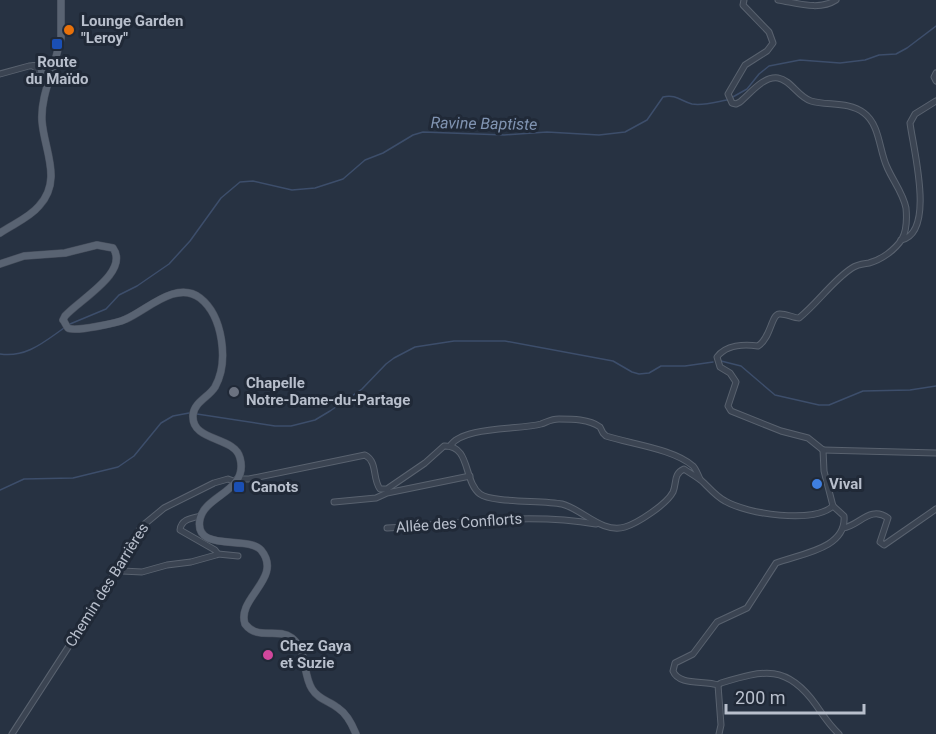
<svg xmlns="http://www.w3.org/2000/svg" width="936" height="734" font-family="Roboto,sans-serif">
<style>
.lines{fill:none;stroke-linecap:round;stroke-linejoin:round}
.stream{stroke:#3d4e6b;stroke-width:1.5}
.minor-casing{stroke:#59626f;stroke-width:7}
.major-casing{stroke:#454d5b;stroke-width:8}
.minor{stroke:#3b4452;stroke-width:5}
.major{stroke:#596372;stroke-width:7}
.food-dot{fill:#e8710a;stroke:#202937;stroke-width:2}
.transit-dot{fill:#1a4fb4;stroke:#202937;stroke-width:2}
.worship-dot{fill:#6b7280;stroke:#202937;stroke-width:2}
.shop-dot{fill:#3f7fe0;stroke:#202937;stroke-width:2}
.hotel-dot{fill:#d1479c;stroke:#202937;stroke-width:2}
.labels{text-anchor:middle;stroke-width:6;stroke-linejoin:round;paint-order:stroke}
.poi-label{font-size:15px;font-weight:bold;fill:#b8bfcc;stroke:#202937;text-anchor:start}
.street-label{font-size:15px;fill:#b8bfcc;stroke:#202937}
.water-label{font-size:16px;font-style:italic;fill:#8094b2;stroke:#202937}
</style>
<rect width="100%" height="100%" fill="#273242"/>
<g class="lines">
<g class="stream">
<path d="M731 98 747 89 759 74 769 66 800 60 840 63 865 60 879 55 896 54 907 48 936 26"/>
<path d="M70 324 106 309 119 295 137 286 169 264 190 241 221 198 240 182 253 181 292 190 315 188 343 179 365 160 383 153 413 135 423 132 504 135 547 132 599 135 625 132 647 120 663 97C676 94 681 101 692 104 703 106 716 102 727 100"/>
<path d="M0 354C26 358 44 342 64 328"/>
<path d="M721 361 741 366 775 395 819 405H829L863 391 910 390 936 386"/>
<path d="M197 414 275 426H291L315 420 330 411 362 389 386 364 394 358 415 347 454 341H505L613 361 632 372 639 374 649 373 661 366H685L713 362"/>
<path d="M0 490 24 479 73 478 118 467 134 456 161 423 173 416 189 413"/>
</g>
<defs>
<g id="minor">
<path d="M744 0 743 5 769 32 773 43 767 51 745 65 728 94 732 103 736 104 740 102C750 94 763 76 778 78 791 80 798 97 811 101 828 106 848 101 864 113 880 125 879 150 887 167 893 181 903 193 906 208 907 219 907 230 902 239 895 250 881 260 869 263 863 264 858 264 852 268 832 281 818 303 799 318 793 318 785 313 779 314 771 315 771 338 758 346 744 344 726 345 717 357L720 367 730 373 736 382 728 406 731 411 781 431 808 438 823 450"/>
<path d="M778 0C797 3 819 11 836 0"/>
<path d="M33 66 41 72"/>
<path d="M936 73 934 77 936 81"/>
<path d="M0 74 29 66 42 65"/>
<path d="M901 240C936 233 913 148 910 123L915 114 936 101"/>
<path d="M450 446C462 426 520 430 541 424 547 422 551 419 559 419 572 419 589 419 600 427L603 433 606 436C631 444 674 449 693 466 696 469 698 475 700 479"/>
<path d="M823 450 936 453"/>
<path d="M823 450 824 471 833 506"/>
<path d="M237 479H249L365 455C378 462 372 478 380 489H387L425 463 444 446C471 445 463 481 480 494 492 503 543 500 562 504 582 509 602 534 625 527 638 523 667 504 673 492 677 483 673 474 684 469 691 474 698 477 704 483 710 489 717 497 725 501 747 514 813 524 833 506"/>
<path d="M334 502 376 498 387 493 470 476"/>
<path d="M387 528C457 524 526 512 596 524"/>
<path d="M843 528C859 526 870 505 888 518L880 542 884 545 936 509"/>
<path d="M218 554 238 556"/>
<path d="M117 569 122 571 142 572 167 565 191 562 216 555 218 554 215 550 180 530C181 519 192 518 201 516"/>
<path d="M718 685 721 683C764 670 787 664 816 705 823 715 829 725 839 734"/>
<path d="M12 734 100 598 141 527 164 508 214 483 228 479 236 482"/>
<path d="M719 734 721 725 718 685C704 680 679 686 673 671L675 663 693 654 717 622 747 608 776 563C799 554 847 549 844 516L833 506"/>
</g>
<g id="major">
<circle cx="47" cy="69" r="6"/>
<path d="M53 68 61 38V0"/>
<path d="M0 233C13 224 29 218 39 206 63 180 44 150 42 121 41 105 46 89 51 74"/>
<path d="M0 264 24 256 65 253 97 245 113 248C130 272 79 300 65 316L63 320C65 322 66 326 68 328 75 332 118 323 126 319 147 310 176 280 200 298 223 316 229 362 215 387 209 397 194 402 193 415 191 442 235 436 240 458 249 491 205 495 200 519 193 553 248 535 261 550 284 578 236 598 245 624 258 641 277 627 292 638 308 651 302 673 312 689 318 699 329 701 338 708 347 714 352 724 356 734"/>
</g>
</defs>
<use href="#minor" class="minor-casing"/>
<use href="#major" class="major-casing"/>
<use href="#minor" class="minor"/>
<use href="#major" class="major"/>
</g>
<circle class="food-dot" cx="69" cy="30" r="6"/>
<g class="transit-dot">
<rect x="51" y="38" width="12" height="12" rx="3"/>
<rect x="233" y="481" width="12" height="12" rx="3"/>
</g>
<circle class="worship-dot" cx="234" cy="392" r="6"/>
<circle class="shop-dot" cx="817" cy="484" r="6"/>
<circle class="hotel-dot" cx="268" cy="655" r="6"/>
<g class="labels">
<g class="poi-label">
<text x="81" y="26">Lounge Garden<tspan x="81" dy="17">"Leroy"</tspan></text>
<text x="57" y="67" text-anchor="middle">Route<tspan x="57" dy="17">du Maïdo</tspan></text>
<text x="246" y="388">Chapelle<tspan x="246" dy="17">Notre-Dame-du-Partage</tspan></text>
<text x="829" y="489">Vival</text>
<text x="251" y="492">Canots</text>
<text x="280" y="651">Chez Gaya<tspan x="280" dy="17">et Suzie</tspan></text>
</g>
<g class="street-label">
<text transform="translate(459 523) rotate(-4)" y="5">Allée des Conflorts</text>
<text transform="translate(107 585) rotate(-58)" y="5">Chemin des Barrières</text>
</g>
<g class="water-label">
<text transform="translate(484 123) rotate(1)" y="6">Ravine Baptiste</text>
</g>
</g>
<path d="M726 704v9h138v-9" fill="none" stroke="#b8bfcc" stroke-width="3"/>
<text x="735" y="704" font-size="18" fill="#b8bfcc" stroke="#202937" stroke-width="4.5" paint-order="stroke">200 m</text>
</svg>
